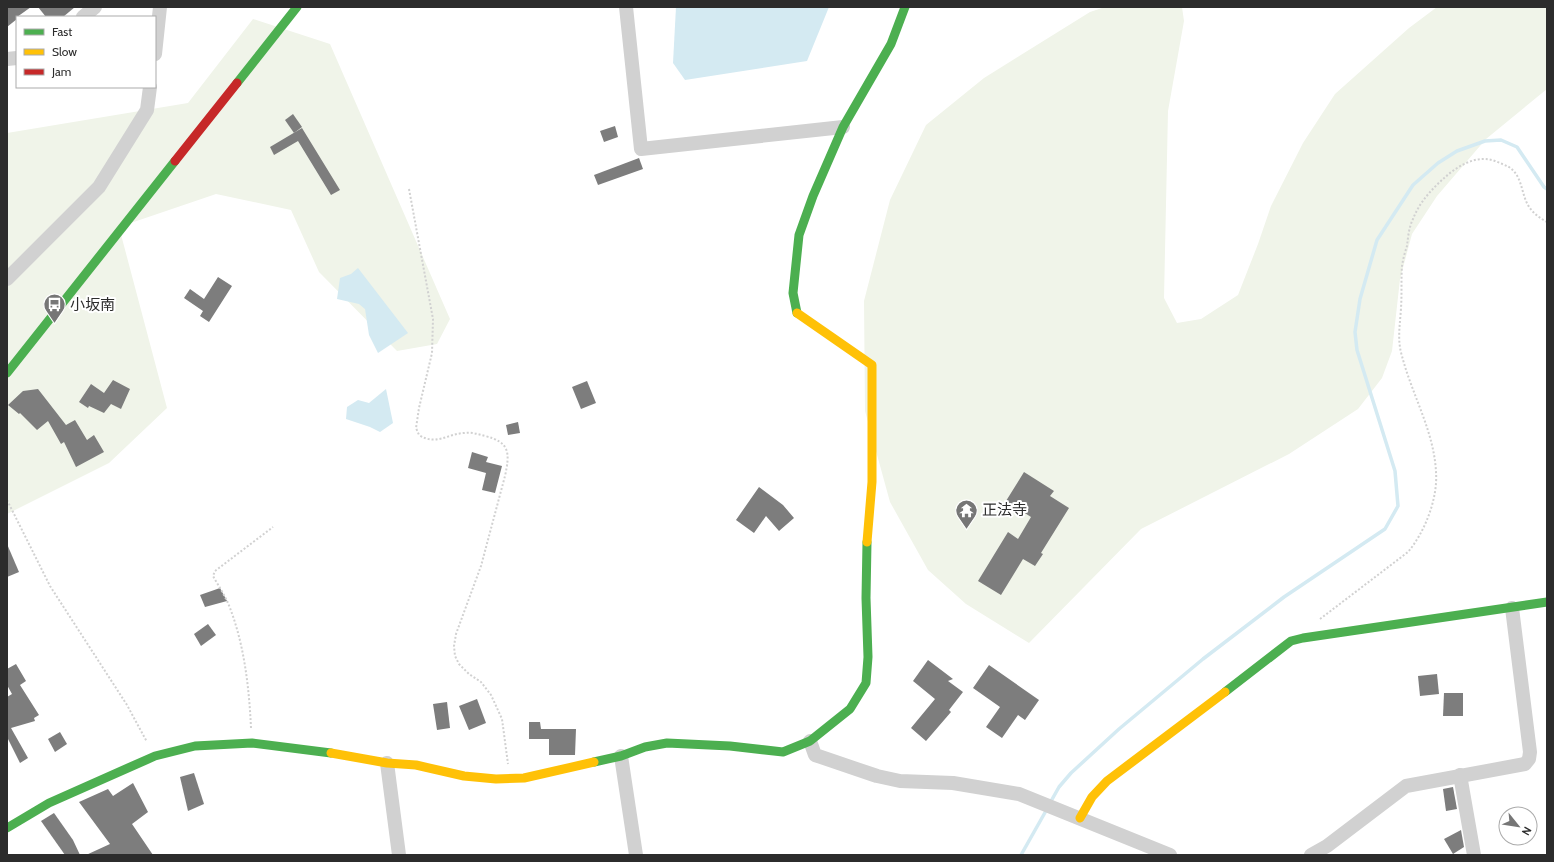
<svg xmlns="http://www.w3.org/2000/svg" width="1554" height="862" font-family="Cabin,'Noto Sans JP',sans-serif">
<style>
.green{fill:#f0f4e9}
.water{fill:#d4eaf2}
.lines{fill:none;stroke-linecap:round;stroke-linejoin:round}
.stream{stroke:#d4eaf2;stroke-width:3.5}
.building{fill:#7d7d7d}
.path{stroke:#d1d1d1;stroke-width:2;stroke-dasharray:2 2;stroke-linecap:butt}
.street{stroke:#d1d1d1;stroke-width:14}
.fast{stroke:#4caf50;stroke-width:9}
.slow{stroke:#ffc107;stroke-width:9}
.jam{stroke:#c62828;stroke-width:9}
.labels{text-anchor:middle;stroke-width:4;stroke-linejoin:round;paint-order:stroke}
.poi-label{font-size:15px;fill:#2c2c2c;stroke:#fff;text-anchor:start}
</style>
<rect width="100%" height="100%" fill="#fff"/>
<g class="green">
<path d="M1105 7H1182L1184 21 1168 111 1164 298 1177 323 1201 319 1238 295 1258 244 1271 206 1303 143 1335 94 1409 28 1437 7H1547V89L1486 139 1437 196 1412 234 1400 279 1392 351 1382 378 1358 409 1289 454 1141 529 1029 643 966 604 928 570 890 502 865 411 864 301 890 200 926 125 984 78 1090 12Z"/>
<path d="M253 19 330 44 450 319 437 344 397 351 319 272 291 210 216 194 119 227 167 408 109 463 7 514V133L188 103Z"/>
</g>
<g class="water">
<path d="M676 7H829L807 61 685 80 673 63Z"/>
<path d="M358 268 408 333 378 353 369 335 365 309 359 304 337 299 340 278 351 274Z"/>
<path d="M386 389 393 423 380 432 370 427 346 419 347 407 358 400 369 403Z"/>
</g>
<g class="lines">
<g class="stream">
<path d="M1050 803 1059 787 1071 773 1119 729 1203 659 1284 597 1385 529 1398 506 1395 471 1357 350 1355 332 1360 299 1377 240 1413 185 1438 163 1457 151 1485 141 1501 140 1517 147 1544 187 1547 189"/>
<path d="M1021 855 1047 809"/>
</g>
</g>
<g class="building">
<path d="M7 7H31L17 17V19L7 27Z"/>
<path d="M38 7H75L63 17H46Z"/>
<path d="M293 114 302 127 294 133 285 120Z"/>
<path d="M615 126 618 137 604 142 600 131Z"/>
<path d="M302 128 340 190 331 195 298 141 274 155 270 147Z"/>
<path d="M639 158 643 169 598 185 594 175Z"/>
<path d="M218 277 232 286 209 322 200 316 203 311 184 298 190 289 204 299Z"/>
<path d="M113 380 130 389 121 409 111 404 104 413 89 406 88 408 79 402 91 384 104 393Z"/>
<path d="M587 381 596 403 581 409 572 387Z"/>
<path d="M38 389 66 425 75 420 87 440 94 435 104 452 76 467 64 442 61 444 48 421 37 430 20 413 19 414 8 405 23 391Z"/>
<path d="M518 422 520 433 508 435 506 425Z"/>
<path d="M472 452 488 457 486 462 502 466 495 493 482 490 486 473 468 468Z"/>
<path d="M1024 472 1054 491 1050 496 1069 508 1041 553 1043 554 1035 566 1023 559 1001 595 978 581 1008 532 1018 539 1031 517 1006 501Z"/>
<path d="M759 487 783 505 794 518 779 531 766 516 754 533 736 520Z"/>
<path d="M963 504 973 509 969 518 958 512Z"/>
<path d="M7 544 19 572 7 577Z"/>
<path d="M220 588 227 601 205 607 200 595Z"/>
<path d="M208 624 216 635 201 646 194 634Z"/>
<path d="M928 660 953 679 948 681 963 692 949 710 951 712 926 741 911 728 935 699 913 681Z"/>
<path d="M16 664 26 681 20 685 39 715 34 718 35 721 11 728 28 758 20 763 7 737V697L12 694 7 685V669Z"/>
<path d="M989 665 1039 700 1025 720 1018 715 1002 738 986 727 1000 707 973 688Z"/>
<path d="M1437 674 1439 694 1420 696 1418 676Z"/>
<path d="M1444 693H1463V716H1443Z"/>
<path d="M477 699 486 723 469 730 459 706Z"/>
<path d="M447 702 450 728 437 730 433 704Z"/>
<path d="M529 722H540L541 729H576L575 755H549V739H529Z"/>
<path d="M60 732 67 744 55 752 48 739Z"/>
<path d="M194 773 204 804 188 811 180 777Z"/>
<path d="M133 783 148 812 132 824 153 855H86L110 844 79 802 108 789 113 796Z"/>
<path d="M1453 787 1457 809 1446 811 1443 789Z"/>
<path d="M54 813 73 840 80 855H65L41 821Z"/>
<path d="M1461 830 1464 847 1453 854 1444 839Z"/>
</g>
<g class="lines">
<g class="path">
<path d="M409 189 433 319 432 353 419 408 416 428 419 435C436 446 447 434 464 433 471 432 478 434 485 436 510 442 510 453 505 476L481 566 456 634 454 646 455 656 459 664 469 674 481 682 491 695 502 719 508 764"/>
<path d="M7 500 50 586 127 705 147 742"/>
<path d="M1320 619 1408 552C1425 532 1438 498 1436 472 1434 431 1412 395 1402 356 1397 340 1400 325 1401 308 1402 294 1401 280 1402 266 1403 259 1405 252 1407 246 1408 237 1409 227 1413 219 1419 203 1431 190 1443 179 1457 166 1477 154 1495 161 1500 163 1505 165 1509 167 1521 175 1521 189 1526 201 1530 211 1538 217 1547 222"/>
<path d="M251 728C249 686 244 642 228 603 224 594 218 585 213 576L215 571 273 527"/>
</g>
<g class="street">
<path d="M626 7 641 149 843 127"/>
<path d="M83 17 95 7"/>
<path d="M155 54 160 7"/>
<path d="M7 59 17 58"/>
<path d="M7 279 99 187 147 110 150 87"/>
<path d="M810 741 815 755 877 776 900 781 953 783 1019 794 1170 855"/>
<path d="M621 756 636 855"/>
<path d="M387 763 399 855"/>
<path d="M1460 775 1474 855"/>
<path d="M1311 855 1327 846 1406 786 1525 764 1529 759 1530 752 1512 608"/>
</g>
<g class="fast">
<path d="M237 83 297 7"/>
<path d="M797 313 793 293 799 235 813 196 843 127 891 44 905 7"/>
<path d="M7 373 175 161"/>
<path d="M1225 692 1291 641 1303 638 1547 602"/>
<path d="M594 762 621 756 645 747 667 743 730 746 783 752 810 741 850 709 866 683 868 657 866 598 867 542"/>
<path d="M7 828 49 803 155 756 195 746 252 743 331 753"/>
</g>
<g class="slow">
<path d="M797 313 872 365V482L867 542"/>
<path d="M331 753 387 763 416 765 464 776 496 779 524 778 594 762"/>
<path d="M1080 818 1092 797 1107 781 1225 692"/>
</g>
<path class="jam" d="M175 161 237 83"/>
</g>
<defs>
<symbol id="bus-pin" viewBox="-11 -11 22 30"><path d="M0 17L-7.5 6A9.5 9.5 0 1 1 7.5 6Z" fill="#767676" stroke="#fff"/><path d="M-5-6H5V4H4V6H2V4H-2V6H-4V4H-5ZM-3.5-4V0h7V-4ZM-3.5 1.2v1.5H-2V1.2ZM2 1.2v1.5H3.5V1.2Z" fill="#fff"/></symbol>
<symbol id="temple-pin" viewBox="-11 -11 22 30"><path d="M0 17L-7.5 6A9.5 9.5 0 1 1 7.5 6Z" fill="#767676" stroke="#fff"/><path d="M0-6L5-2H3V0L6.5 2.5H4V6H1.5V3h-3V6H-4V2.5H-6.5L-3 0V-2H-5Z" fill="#fff"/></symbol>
</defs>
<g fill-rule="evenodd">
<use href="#bus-pin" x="42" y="292" width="25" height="34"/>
<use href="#temple-pin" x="954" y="498" width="25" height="34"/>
</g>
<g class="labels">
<g class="poi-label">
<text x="70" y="310">小坂南</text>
<text x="982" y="515">正法寺</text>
</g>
</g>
<rect width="1554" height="862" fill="none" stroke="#2c2c2c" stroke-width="16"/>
<rect x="16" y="16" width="140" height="72" fill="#ffffff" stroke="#ababab"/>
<rect x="24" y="29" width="20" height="6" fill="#4caf50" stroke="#ababab"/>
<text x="52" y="36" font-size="12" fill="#2c2c2c">Fast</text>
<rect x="24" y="49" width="20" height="6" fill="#ffc107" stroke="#ababab"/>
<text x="52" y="56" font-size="12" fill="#2c2c2c">Slow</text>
<rect x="24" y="69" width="20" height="6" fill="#c62828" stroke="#ababab"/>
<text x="52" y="76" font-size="12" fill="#2c2c2c">Jam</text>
<g transform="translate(1518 826) rotate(120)"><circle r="19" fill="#ffffff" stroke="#ababab"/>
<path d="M0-3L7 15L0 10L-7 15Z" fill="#767676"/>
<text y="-6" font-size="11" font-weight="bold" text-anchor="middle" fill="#2c2c2c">N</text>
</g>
</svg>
